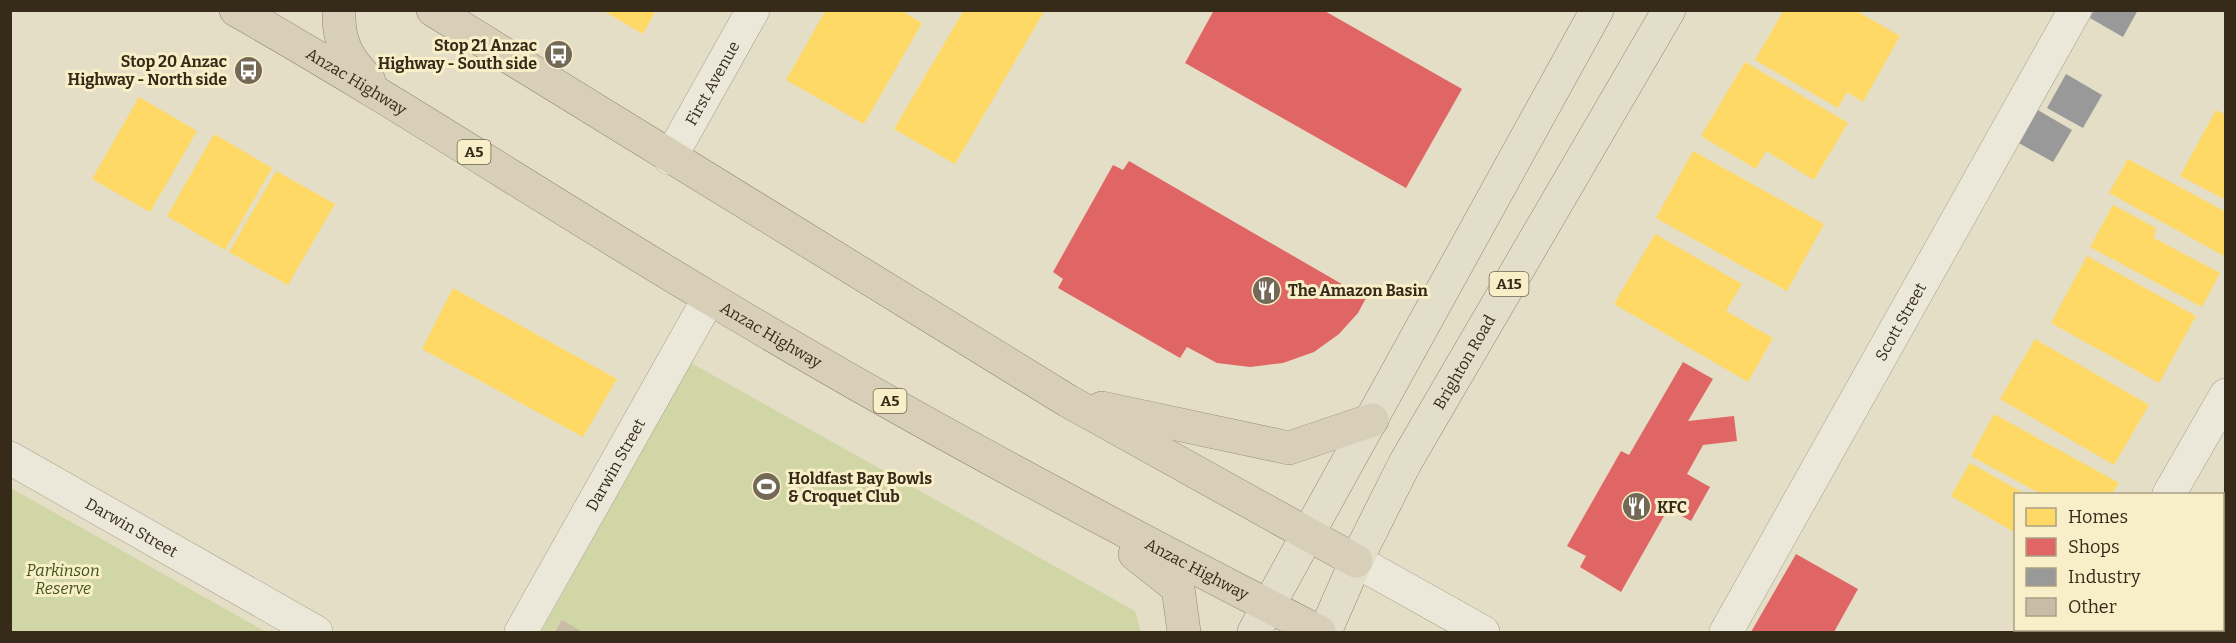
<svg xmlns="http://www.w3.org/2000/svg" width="2236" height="643" font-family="Bitter,serif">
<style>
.green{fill:#d1d6a6}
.homes{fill:#ffd966}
.shops{fill:#e06666}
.industry{fill:#999}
.building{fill:#c8bca7}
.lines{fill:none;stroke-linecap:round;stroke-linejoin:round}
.street-casing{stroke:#a8a290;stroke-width:34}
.secondary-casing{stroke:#989180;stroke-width:34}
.primary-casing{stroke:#8d8777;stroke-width:34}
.highway-casing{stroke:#8d8777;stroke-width:34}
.street{stroke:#ebe7d9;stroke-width:33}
.secondary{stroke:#ebe7d9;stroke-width:33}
.primary{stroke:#e3dec9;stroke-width:33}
.highway{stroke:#d7cfb7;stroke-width:33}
.labels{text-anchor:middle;stroke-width:6;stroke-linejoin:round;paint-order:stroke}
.shield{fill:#f8efc9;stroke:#70654e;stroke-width:1.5}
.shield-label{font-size:15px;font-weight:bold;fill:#362a19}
.poi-label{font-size:16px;font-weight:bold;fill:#362a19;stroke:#f8efc9;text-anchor:start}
.street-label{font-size:16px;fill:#362a19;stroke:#f8efc9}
.park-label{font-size:16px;font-style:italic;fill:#41551e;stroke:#f8efc9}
</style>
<rect width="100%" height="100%" fill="#e4dec6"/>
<g class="green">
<path d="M691 363 1135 611 1141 632H541Z"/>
<path d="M10 488H11L266 632H11Z"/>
</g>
<g class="homes">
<path d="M602 10H656L643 34Z"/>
<path d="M826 10H900L922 23 864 124 786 80Z"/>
<path d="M964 10H1045L955 164 894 129Z"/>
<path d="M1784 10H1855L1900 36 1863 102 1847 92 1838 108 1755 60Z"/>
<path d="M1745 62 1848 123 1814 180 1766 151 1756 169 1701 136Z"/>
<path d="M139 97 197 131 150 212 92 179Z"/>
<path d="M2216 110 2226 115V200L2180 176Z"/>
<path d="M214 134 272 168 225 250 167 216Z"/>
<path d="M1693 151 1824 224 1787 291 1656 218Z"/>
<path d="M2128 159 2226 212V257L2109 193Z"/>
<path d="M276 171 335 204 288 285 229 252Z"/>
<path d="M2113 205 2156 228 2154 238 2220 273 2202 307 2090 247Z"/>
<path d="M1655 234 1742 284 1726 311 1773 338 1748 382 1614 304Z"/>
<path d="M2087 256 2196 316 2159 383 2051 323Z"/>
<path d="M453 288 617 379 583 437 422 349Z"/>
<path d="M2035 339 2149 405 2114 465 2000 399Z"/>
<path d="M1994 414 2119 483 2112 494H2041L1971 456Z"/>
<path d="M1970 463 2025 494H2016V533L1951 496Z"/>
<path d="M2222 541 2226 543V594L2222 592Z"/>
<path d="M2222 614 2226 616V632H2198L2193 630H2222Z"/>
</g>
<g class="shops">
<path d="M1214 10H1323L1462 89 1406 188 1185 63Z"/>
<path d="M1129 161 1366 298 1358 313 1339 334 1314 352 1283 363 1250 367 1217 363 1187 347 1180 358 1058 288 1063 279 1053 272 1113 165 1123 170Z"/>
<path d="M1683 362 1713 379 1688 421 1734 416 1737 441 1703 445 1687 474 1710 487 1691 521 1668 509 1621 592 1580 567 1586 556 1567 546 1621 451 1629 455Z"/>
<path d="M1796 554 1858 589 1834 632H1751Z"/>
<path d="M2149 630H2185L2190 632H2147Z"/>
</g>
<g class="industry">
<path d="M2094 10H2138L2123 37 2090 18Z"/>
<path d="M2066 74 2102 95 2083 128 2047 108Z"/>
<path d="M2036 109 2072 130 2053 162 2017 142Z"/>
</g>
<path class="building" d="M562 620 583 632H555Z"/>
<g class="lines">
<defs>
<g id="street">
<path id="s1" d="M670 158 753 10"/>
<path id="s2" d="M10 458 316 632"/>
<path d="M2169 494 2226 395"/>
<path id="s3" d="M521 632 709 298"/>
<path id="s4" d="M1726 632 2075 10"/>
<path d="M2091 632 2093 630"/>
</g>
<path id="secondary" d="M1356 561 1483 632"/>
<g id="primary">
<path d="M1254 632 1597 10"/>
<path id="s5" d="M1325 632 1356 561 1405 463 1669 10"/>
</g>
<g id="highway">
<path id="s6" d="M236 10C396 101 550 203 708 297 907 417 1113 526 1319 632"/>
<path d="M339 10C338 43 347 58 369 81"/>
<path d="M433 10 1068 401 1356 561"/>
<path d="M1102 408 1289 448 1372 420"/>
<path d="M1135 554 1178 588 1184 632"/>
</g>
</defs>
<use href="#street" class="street-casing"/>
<use href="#secondary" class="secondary-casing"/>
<use href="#primary" class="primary-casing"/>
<use href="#highway" class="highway-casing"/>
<use href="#street" class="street"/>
<use href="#secondary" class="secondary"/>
<use href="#primary" class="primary"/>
<use href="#highway" class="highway"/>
</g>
<defs>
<symbol id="bus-disc" viewBox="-11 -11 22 22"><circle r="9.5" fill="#736956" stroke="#f8efc9"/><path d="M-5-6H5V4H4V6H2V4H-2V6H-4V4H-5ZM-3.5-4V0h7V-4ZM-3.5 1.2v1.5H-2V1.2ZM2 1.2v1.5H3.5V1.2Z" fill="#fff"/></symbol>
<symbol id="restaurant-disc" viewBox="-11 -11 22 22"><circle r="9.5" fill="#736956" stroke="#f8efc9"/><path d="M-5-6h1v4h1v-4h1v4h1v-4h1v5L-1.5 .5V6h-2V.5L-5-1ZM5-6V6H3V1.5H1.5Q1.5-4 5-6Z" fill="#fff"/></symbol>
<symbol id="stadium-disc" viewBox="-11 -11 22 22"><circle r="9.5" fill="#736956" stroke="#f8efc9"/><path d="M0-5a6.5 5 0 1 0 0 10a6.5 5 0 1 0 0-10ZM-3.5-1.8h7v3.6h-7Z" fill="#fff"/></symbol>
</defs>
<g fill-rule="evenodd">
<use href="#bus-disc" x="542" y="38" width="33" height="33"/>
<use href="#bus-disc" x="232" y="54" width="33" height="33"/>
<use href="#restaurant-disc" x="1250" y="274" width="33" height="33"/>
<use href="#stadium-disc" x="750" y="470" width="33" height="33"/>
<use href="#restaurant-disc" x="1620" y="490" width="33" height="33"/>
</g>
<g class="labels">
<g class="shield">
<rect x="457.5" y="140" width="33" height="24" rx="4.5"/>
<rect x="1489.5" y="272" width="39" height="24" rx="4.5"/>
<rect x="873.5" y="389" width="33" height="24" rx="4.5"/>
</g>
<g class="shield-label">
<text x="474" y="157">A5</text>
<text x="1509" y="289">A15</text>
<text x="890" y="406">A5</text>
</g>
<g class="poi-label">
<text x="537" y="51" text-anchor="end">Stop 21 Anzac<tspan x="537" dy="18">Highway - South side</tspan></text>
<text x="227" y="67" text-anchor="end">Stop 20 Anzac<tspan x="227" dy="18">Highway - North side</tspan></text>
<text x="1288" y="296">The Amazon Basin</text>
<text x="788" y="484">Holdfast Bay Bowls<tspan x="788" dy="18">&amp; Croquet Club</tspan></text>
<text x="1657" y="513">KFC</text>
</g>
<g class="street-label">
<text dy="6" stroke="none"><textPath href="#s6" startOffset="140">Anzac Highway</textPath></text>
<text dy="6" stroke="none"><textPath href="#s1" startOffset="86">First Avenue</textPath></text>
<text dy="6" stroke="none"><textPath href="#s4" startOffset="356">Scott Street</textPath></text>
<text dy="6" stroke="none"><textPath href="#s6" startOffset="626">Anzac Highway</textPath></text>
<text dy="6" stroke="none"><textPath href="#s5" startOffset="304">Brighton Road</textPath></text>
<text dy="6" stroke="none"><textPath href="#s3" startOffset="192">Darwin Street</textPath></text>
<text dy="6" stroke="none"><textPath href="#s2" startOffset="140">Darwin Street</textPath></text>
<text dy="6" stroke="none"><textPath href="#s6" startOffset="1112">Anzac Highway</textPath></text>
</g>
<g class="park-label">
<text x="63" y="576">Parkinson<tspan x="63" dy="18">Reserve</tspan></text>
</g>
</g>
<rect width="2236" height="643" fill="none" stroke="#362a19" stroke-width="24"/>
<rect x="2014" y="493" width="210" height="138" fill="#f8efc9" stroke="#aaa083" stroke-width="1.5"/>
<rect x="2026" y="508" width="30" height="18" fill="#ffd966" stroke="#aaa083" stroke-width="1.5"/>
<text x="2068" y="523" font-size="18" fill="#362a19">Homes</text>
<rect x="2026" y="538" width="30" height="18" fill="#e06666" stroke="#aaa083" stroke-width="1.5"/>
<text x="2068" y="553" font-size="18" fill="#362a19">Shops</text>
<rect x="2026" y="568" width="30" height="18" fill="#999999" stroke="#aaa083" stroke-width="1.5"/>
<text x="2068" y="583" font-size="18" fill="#362a19">Industry</text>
<rect x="2026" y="598" width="30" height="18" fill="#c8bca7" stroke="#aaa083" stroke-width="1.5"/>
<text x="2068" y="613" font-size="18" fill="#362a19">Other</text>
</svg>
